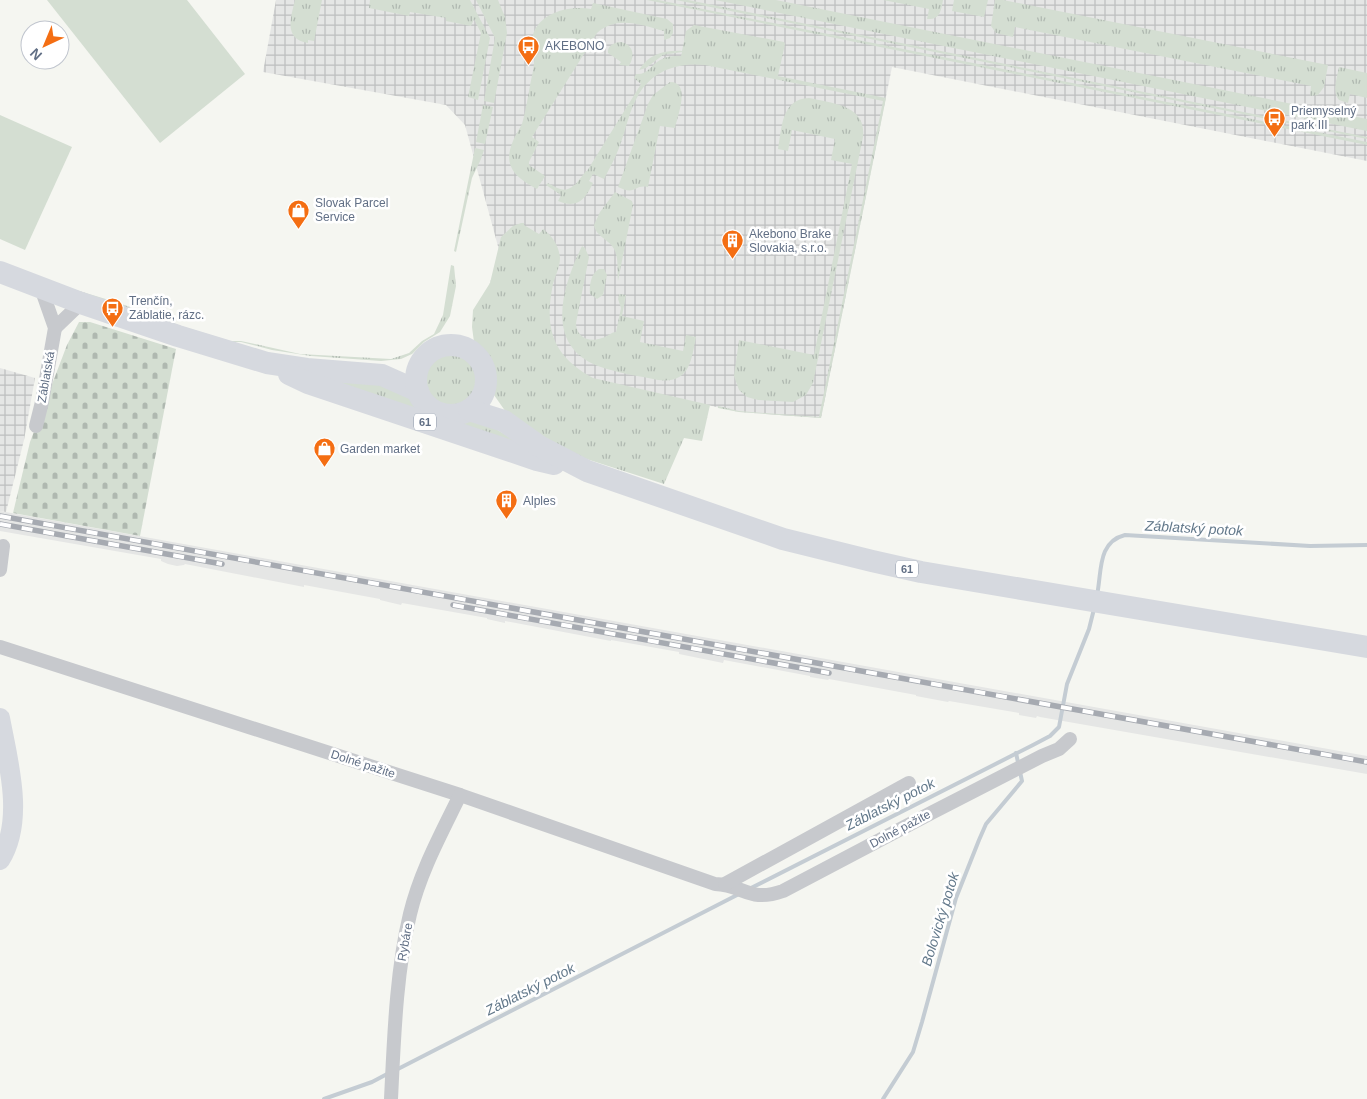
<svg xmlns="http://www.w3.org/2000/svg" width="1367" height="1099" font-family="Helvetica,sans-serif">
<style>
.built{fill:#e5e6e5}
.industrial{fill:url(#industrial-grid)}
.grass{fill:url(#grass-tufts)}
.cemetery{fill:url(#cemetery-stones)}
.garden{fill:#d4ded2}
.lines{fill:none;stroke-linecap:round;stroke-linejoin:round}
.stream{stroke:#c4ccd3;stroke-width:4}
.street{stroke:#c7c9cd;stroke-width:14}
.secondary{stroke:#d6d9df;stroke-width:20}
.primary{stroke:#d6d9df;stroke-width:22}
.rail-casing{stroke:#a6aab1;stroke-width:5.5}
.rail{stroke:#fff;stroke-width:4;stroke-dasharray:11;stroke-linecap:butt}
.labels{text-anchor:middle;stroke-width:5;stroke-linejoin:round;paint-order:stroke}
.shield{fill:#fff;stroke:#909aaa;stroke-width:1}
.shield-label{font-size:11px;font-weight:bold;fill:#616f85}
.poi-label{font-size:12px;fill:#616f85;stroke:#fff;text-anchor:start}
.street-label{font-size:12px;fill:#616f85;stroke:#fff}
.water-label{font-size:14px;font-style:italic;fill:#62788a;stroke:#fff}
</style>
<defs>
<pattern id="industrial-grid" width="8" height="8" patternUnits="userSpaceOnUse" patternTransform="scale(1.25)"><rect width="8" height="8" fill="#e5e6e5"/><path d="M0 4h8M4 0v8" fill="none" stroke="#bdbfbf"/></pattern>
<pattern id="grass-tufts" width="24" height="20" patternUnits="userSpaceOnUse" patternTransform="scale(1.25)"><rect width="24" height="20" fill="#d4ded2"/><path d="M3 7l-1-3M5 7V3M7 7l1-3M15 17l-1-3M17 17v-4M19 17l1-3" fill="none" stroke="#afb8b0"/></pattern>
<pattern id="cemetery-stones" width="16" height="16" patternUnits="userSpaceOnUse" patternTransform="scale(1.25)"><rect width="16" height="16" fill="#d4ded2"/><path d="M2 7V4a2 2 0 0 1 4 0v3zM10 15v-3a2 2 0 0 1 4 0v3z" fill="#afb8b0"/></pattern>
</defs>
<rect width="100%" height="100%" fill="#f5f6f1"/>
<path class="built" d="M0 511 1367 756V774L1040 717 1037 716 1036 718 1019 715V713L949 701 948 702 916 696V695L829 679 828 680 810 677V676L724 660 723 663 679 654V652L611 640V641L505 621V623L487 619V618L402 603 401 605 380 600V599L304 585V587L185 564 184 565 177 566 168 564 161 561V559L0 531Z"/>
<g class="industrial">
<path d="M276 0H1367V161L892 67 821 418 739 412 513 362 508 283 465 125 446 105 263 72Z"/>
<path d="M0 368 35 378 24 440 6 512 0 511Z"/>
</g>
<g class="grass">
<path d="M295 0H322L314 41 308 40V43C283 39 291 17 295 0Z"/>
<path d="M370 0H470L490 38 478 100 468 97 481 33 474 19 471 26 446 21V18L410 12 409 16 369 8Z"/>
<path d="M476 0H498L505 17 507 33 494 103 484 101 495 38Z"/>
<path d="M647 0H658L1367 142V145Z"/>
<path d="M676 0H688L1367 137V139Z"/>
<path d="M715 0H776L1367 119V131Z"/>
<path d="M883 0H943C941 11 940 20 927 19L929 9Z"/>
<path d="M954 0H988L984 17 952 11Z"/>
<path d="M995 0H1003L1328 65 1324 87 1318 95 1310 96 1311 86 1015 27 1013 37 996 33 991 26Z"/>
<path d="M593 3 667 19 673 24V33L670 38 664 40V31C641 25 617 15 597 33L532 137 539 142 529 162V165L545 176 537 189C516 178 502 166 513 141 515 135 519 130 522 124 527 107 529 88 533 71 534 64 535 58 534 52 533 48 532 44 532 40 535 13 569 5 591 9Z"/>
<path d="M694 25 784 42 785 44 778 76 886 98 821 418 739 412 718 408V406L739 411 819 417 883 101 705 65C679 62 653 70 639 94 629 110 626 130 619 148 615 159 609 169 604 179L593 174 589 181 593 183C585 200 577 209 558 201L561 195 546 185 548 183C557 188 565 194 574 185H575L586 171H587L641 84 634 78 636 74C648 75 651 65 660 60 667 56 673 56 681 56L682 52 663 55 646 68 639 70C649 54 664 50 682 51L686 31Z"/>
<path d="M621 42C634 45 635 56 629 66L619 65 621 62 608 53C607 46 614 42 621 42Z"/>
<path d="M1339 67 1367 73V98L1350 94 1348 103 1339 100C1332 91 1337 78 1339 67Z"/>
<path d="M670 82C691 82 678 115 675 128L660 126 648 187C634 184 636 196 618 187L648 104 653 95Z"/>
<path d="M809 98C831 103 867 105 863 137L813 383 806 395 793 402 758 400 747 397 739 390 734 376 739 340 814 355 852 164 831 160 835 139 792 130 788 151 778 149C782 128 781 99 809 98Z"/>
<path d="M483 105 493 107 485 144 476 142Z"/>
<path d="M475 148 484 150 481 159 472 178 456 252 454 251Z"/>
<path d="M615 192 632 201 633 205 618 281C617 271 619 258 614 249 609 239 596 237 594 225L600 212Z"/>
<path d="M521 223H524V225L539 234 543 229C552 236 559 245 560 258 560 267 555 276 553 284 544 328 552 356 593 378L710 405 702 441 684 438 664 484 571 454 508 415 494 395 489 364 474 342 472 327 473 310 490 283 501 237 513 226Z"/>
<path d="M582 246 585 248 589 257 576 323C576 337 589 343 602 338 607 337 611 332 616 332L621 308 618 299 619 294 626 295 622 316 644 321 640 342 683 351 686 335 696 337C691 361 690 384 658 380 639 376 617 373 598 366 543 345 563 285 582 246Z"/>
<path d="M451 265 454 266 456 286 450 316 440 332 424 342 412 354 401 359 381 361 311 356 272 350 241 342H236L233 345 119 306 74 292 56 284 119 303 181 326 230 341H241L300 354 391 359 409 353 422 341 434 334 443 315Z"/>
<path d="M599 269H604L607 275 603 295 597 299 590 294C589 286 591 273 599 269Z"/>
<circle cx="451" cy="380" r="25"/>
<path d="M316 378 378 381 414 395 419 404 427 412 448 419 465 417 478 418 529 449Z"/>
</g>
<path class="cemetery" d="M79 322H90L176 349 140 536 13 513 30 442 67 345Z"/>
<g class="garden">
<path d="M47 0H187L245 74 160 143Z"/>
<path d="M0 115 72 147 25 250 0 239Z"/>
</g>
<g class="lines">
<g class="stream">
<path d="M1097 595C1102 572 1097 542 1125 535L1310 546 1367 545"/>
<path d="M749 889 1033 745 1050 736 1059 727 1067 684 1089 629 1094 609"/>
<path d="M396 1070 739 894"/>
<path d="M324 1099 372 1082 389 1073"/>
<path d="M883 1099 913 1052 922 1022 956 898 979 840 986 824 1022 781 1016 753"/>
</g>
<g class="street">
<path d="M55 328 81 303"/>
<path d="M36 426 42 402 55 328 41 288"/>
<path d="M0 570 3 546"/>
<path d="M0 647 460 795 715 884C744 885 749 903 783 891L933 812 1042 756 1059 749 1070 739"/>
<path d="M725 884 909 783"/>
<path d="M391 1099C394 1039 396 972 410 914 420 872 441 834 460 795"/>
</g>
<path class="secondary" d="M0 718C8 761 25 820 0 860"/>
<g class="primary">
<path d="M0 272 81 303 178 336 267 363 307 369 382 375 418 391"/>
<circle cx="451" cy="380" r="35"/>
<path d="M289 374 308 383 537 460 554 464"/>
<path d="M469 410 504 421 539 446 587 471 783 539 872 561 921 572 1367 647"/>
</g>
<defs>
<g id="rail">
<path d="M0 516 1367 762"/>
<path d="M0 524 222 564"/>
<path d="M453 605 829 673"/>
</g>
</defs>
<use href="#rail" class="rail-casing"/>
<use href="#rail" class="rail"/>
</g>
<defs>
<symbol id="bus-pin" viewBox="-11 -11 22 30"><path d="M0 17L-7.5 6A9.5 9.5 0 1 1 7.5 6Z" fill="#f46e13" stroke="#fff"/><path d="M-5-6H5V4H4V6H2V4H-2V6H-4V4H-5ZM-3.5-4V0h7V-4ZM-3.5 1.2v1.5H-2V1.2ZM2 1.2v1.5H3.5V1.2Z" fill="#fff"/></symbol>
<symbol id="shop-pin" viewBox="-11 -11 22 30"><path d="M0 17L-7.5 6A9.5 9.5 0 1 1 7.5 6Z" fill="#f46e13" stroke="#fff"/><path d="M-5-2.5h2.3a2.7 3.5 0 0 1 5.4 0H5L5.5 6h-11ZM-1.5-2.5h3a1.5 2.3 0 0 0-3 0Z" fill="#fff"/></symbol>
<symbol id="building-pin" viewBox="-11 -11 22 30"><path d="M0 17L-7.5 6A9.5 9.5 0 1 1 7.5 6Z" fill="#f46e13" stroke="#fff"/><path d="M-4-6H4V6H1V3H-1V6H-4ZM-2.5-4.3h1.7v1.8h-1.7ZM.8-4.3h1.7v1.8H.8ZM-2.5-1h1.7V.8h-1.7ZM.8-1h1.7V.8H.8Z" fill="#fff"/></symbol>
</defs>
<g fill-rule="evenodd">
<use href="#bus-pin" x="516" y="34" width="25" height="34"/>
<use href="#bus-pin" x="1262" y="106" width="25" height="34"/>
<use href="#shop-pin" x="286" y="198" width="25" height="34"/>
<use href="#building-pin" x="720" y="228" width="25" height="34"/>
<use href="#bus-pin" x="100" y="296" width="25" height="34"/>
<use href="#shop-pin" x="312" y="436" width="25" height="34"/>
<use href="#building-pin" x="494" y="488" width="25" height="34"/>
</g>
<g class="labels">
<g class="shield">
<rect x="414" y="413.5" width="22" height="17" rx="4"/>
<rect x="896" y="560.5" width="22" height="17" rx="4"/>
</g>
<g class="shield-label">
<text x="425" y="426">61</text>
<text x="907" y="573">61</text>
</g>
<g class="poi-label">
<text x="545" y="50">AKEBONO</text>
<text x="1291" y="115">Priemyselný<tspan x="1291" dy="14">park III</tspan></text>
<text x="315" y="207">Slovak Parcel<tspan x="315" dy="14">Service</tspan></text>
<text x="749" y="238">Akebono Brake<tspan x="749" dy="14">Slovakia, s.r.o.</tspan></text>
<text x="129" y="305">Trenčín,<tspan x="129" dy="14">Záblatie, rázc.</tspan></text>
<text x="340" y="453">Garden market</text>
<text x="523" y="505">Alples</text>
</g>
<g class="street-label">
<text transform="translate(46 377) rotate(-80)" y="4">Záblatská</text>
<text transform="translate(363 764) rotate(18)" y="4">Dolné pažite</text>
<text transform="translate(900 829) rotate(-28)" y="4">Dolné pažite</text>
<text transform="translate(405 942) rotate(-80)" y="4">Rybáre</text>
</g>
<g class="water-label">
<text transform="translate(1194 528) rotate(3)" y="5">Záblatský potok</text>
<text transform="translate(890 804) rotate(-27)" y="5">Záblatský potok</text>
<text transform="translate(940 919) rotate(-73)" y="5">Bolovický potok</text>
<text transform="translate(530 989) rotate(-27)" y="5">Záblatský potok</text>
</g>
</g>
<g transform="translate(45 45) rotate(224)"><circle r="24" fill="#ffffff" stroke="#c0c5ce"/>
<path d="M0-4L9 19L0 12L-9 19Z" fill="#f46e13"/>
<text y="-8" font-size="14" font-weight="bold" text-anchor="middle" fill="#616f85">N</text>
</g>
</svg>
